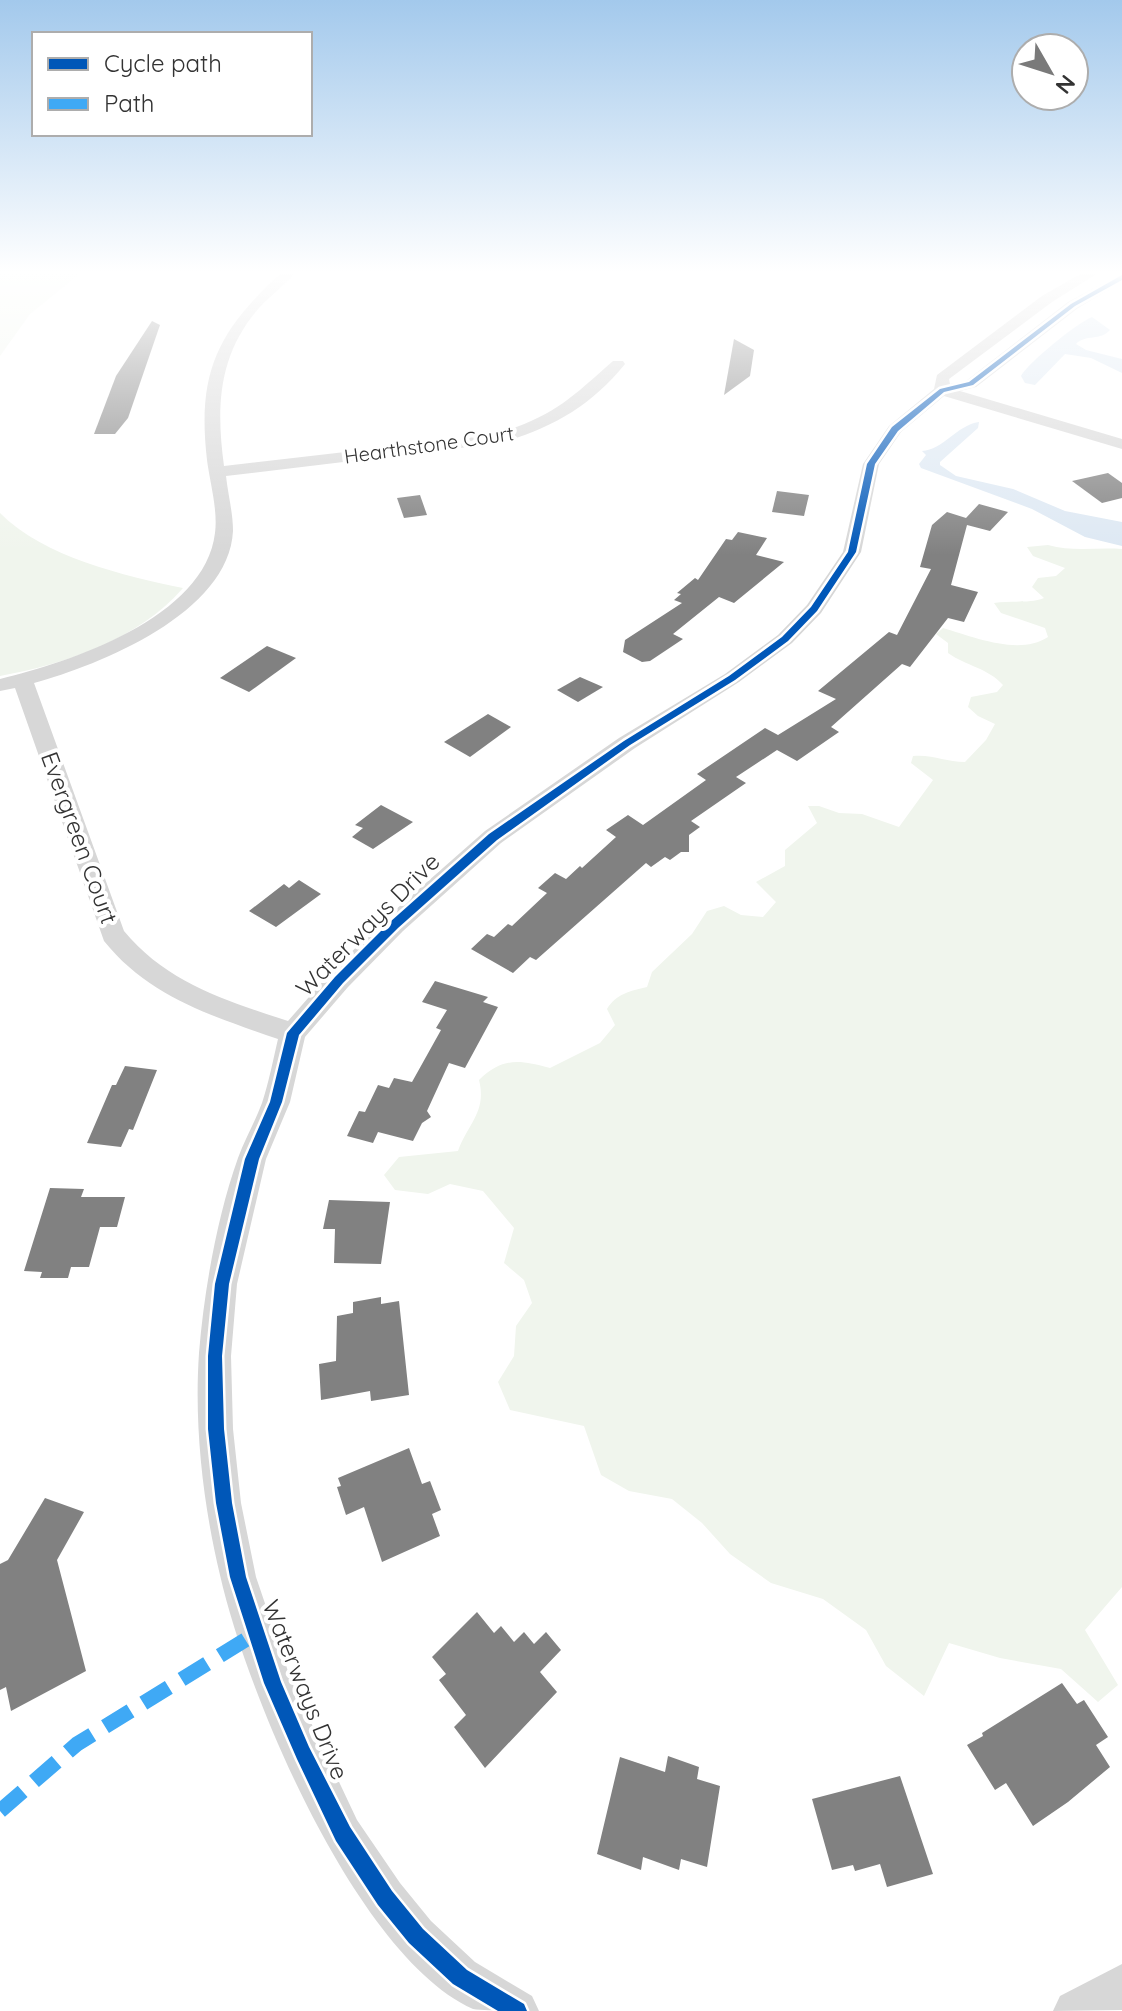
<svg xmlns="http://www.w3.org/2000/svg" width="1122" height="2011" font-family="Quicksand,sans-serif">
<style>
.green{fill:#f0f5ed}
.water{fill:#dde8f3}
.building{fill:#818181}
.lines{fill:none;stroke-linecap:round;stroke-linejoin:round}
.street{fill:#d7d7d7;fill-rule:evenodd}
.quiet{stroke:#3fa9f5;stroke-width:15;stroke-dasharray:30 15;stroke-linecap:butt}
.cycleway-casing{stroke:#fff;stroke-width:5}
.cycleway{fill:#0057b8;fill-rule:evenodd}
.labels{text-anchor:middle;stroke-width:8;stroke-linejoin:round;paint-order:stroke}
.far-street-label{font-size:20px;fill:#333;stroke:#fff}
.street-label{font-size:24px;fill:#333;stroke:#fff}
</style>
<rect width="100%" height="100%" fill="#fff"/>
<g class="green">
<path d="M0 273H81L30 314 0 356Z"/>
<path d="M0 513C43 557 125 576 183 588 138 640 65 664 0 676Z"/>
<path d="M1048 545C1073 552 1097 547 1122 549V1587L1085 1630 1118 1685 1098 1702 1061 1669 1000 1658 949 1643 924 1696 886 1666 866 1630 823 1599 771 1583 730 1554 702 1523 672 1499 629 1491 601 1475 584 1426 510 1410 498 1382 514 1356 516 1326 532 1303 524 1280 504 1263 514 1228 483 1191 450 1184 428 1194 395 1190 384 1175 399 1157 458 1151C468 1123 487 1112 479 1080 503 1057 519 1060 550 1068L600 1043 615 1025 607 1009C616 994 630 991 647 987L652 972 692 934 707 911 724 906 741 915 763 917 776 902 756 882 785 866V850L817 823 808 806H819L839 813 862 814 899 827 933 780 911 763 913 756C932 754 946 762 965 762L986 740 995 724 978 716 968 707 971 697 997 692 1003 685C988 668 966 666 948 653V643L936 634 943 628C974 637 1019 656 1048 637L1045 628 1001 613 994 603C1011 600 1029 604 1044 598L1032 587 1038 578 1056 576 1065 568 1033 556 1027 547Z"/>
</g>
<g class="water">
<path d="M1092 317 1110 330C1101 341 1085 334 1076 344L1086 350 1122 359V373L1091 358 1065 354 1035 385 1025 383 1021 376C1029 362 1077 323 1092 317Z"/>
<path d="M979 422 978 428 940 462V465L956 476 1013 489 1065 511 1122 522V546L1085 537 1032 509 921 468 919 464 926 455 922 451C943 450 957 425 979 422Z"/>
</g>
<g class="building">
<path d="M152 321 160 325 128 418 115 434H94L116 376Z"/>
<path d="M734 339 754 350 750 376 724 395Z"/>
<path d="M1108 473 1122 483V498L1102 503 1072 481Z"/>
<path d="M777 491 809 495 804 516 772 512Z"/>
<path d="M420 495 427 515 404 518 397 498Z"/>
<path d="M979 504 1008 512 990 531 967 525 951 585 978 592 964 622 948 618 910 667 902 664 831 727 839 732 797 761 777 750 736 777 746 783 691 821 700 827 689 835V852H681L670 860 665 857 651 867 646 863 536 960 530 957 513 973 471 949 487 934 494 937 508 924 512 926 547 893 538 888 555 873 566 879 580 866 582 868 616 837 606 830 628 815 643 825 706 780 697 774 765 728 778 735 836 699 818 691 889 632 897 635 931 569 920 567 932 525 947 512 966 518Z"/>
<path d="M738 532 767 538 756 555 784 562 734 603 719 597 673 634 683 639 650 661 642 662 623 652 625 640 682 603 674 600 681 594 677 593 695 578 698 580 726 539 732 540Z"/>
<path d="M267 646 296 658 249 692 220 678Z"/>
<path d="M580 677 603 687 578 702 557 690Z"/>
<path d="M488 714 511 727 470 757 444 742Z"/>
<path d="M381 805 413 822 373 849 352 837 363 828 355 825Z"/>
<path d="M299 880 321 894 276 927 249 911 284 884 289 888Z"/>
<path d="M435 981 488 997 483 1002 498 1007 465 1068 449 1063 427 1111 431 1117 422 1123 413 1141 378 1132 373 1143 347 1136 359 1111 365 1112 378 1085 389 1088 394 1078 412 1082 441 1030 436 1028 447 1010 422 1002Z"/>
<path d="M125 1066 157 1070 133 1130 129 1129 121 1147 87 1143 112 1085H116Z"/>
<path d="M50 1188 84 1189 81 1197H125L117 1227H100L89 1267H71L68 1278H40L42 1272 24 1271Z"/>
<path d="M329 1200 390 1202 381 1264 334 1263 335 1229H323Z"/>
<path d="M381 1297V1304L399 1301 409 1395 371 1401 370 1391 321 1400 319 1364 336 1361 337 1316 353 1313V1302Z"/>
<path d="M409 1448 422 1484 430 1481 441 1510 432 1514 440 1536 382 1562 364 1507 346 1515 337 1487 341 1486 338 1478Z"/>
<path d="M45 1498 84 1512 57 1560 86 1671 11 1711 6 1687 0 1690V1564L8 1560Z"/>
<path d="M477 1612 494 1633 501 1626 514 1642 524 1632 534 1644 546 1632 561 1650 540 1672 557 1692 485 1768 454 1727 466 1715 439 1680 446 1674 432 1657Z"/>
<path d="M1062 1683 1077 1704 1084 1700 1108 1737 1096 1745 1110 1767 1068 1802 1033 1826 1006 1783 995 1790 967 1745 983 1736 982 1733Z"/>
<path d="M668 1756 699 1767 697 1779 720 1786 707 1867 681 1859 679 1870 643 1857 641 1870 597 1854 620 1757 665 1772Z"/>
<path d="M900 1776 933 1874 887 1887 880 1864 855 1871 853 1865 832 1870 812 1799Z"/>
</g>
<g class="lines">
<g class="street">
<path d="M281 273H295C284 286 270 296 259 308 218 355 216 407 224 466L493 435C552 417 568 401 613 361H623L625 364C590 407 553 427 501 443L226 476C228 494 233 513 233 531 229 613 100 665 34 683L124 931C167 983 227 1001 288 1021L330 973 385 919 485 831 619 738 725 674 778 635 807 605 843 552 863 464 889 426 934 389 937 375 1042 296 1082 273H1098L1052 302 949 379 950 384 966 381 1068 302 1122 273V282L1078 308 976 387 960 391 1122 439V449L944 396 901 432 879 464 861 552 821 613 792 643 739 682 635 748 501 843 403 931 348 987 305 1037 290 1102 266 1159 237 1284 231 1356 233 1429 241 1503 256 1577 291 1680 357 1820 400 1883 431 1921 475 1962 532 1996 539 2011C523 2011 487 2011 473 2009 357 1957 247 1695 220 1575 203 1504 194 1426 199 1353 204 1291 217 1217 238 1158 245 1139 255 1122 262 1103 269 1082 273 1060 278 1039 212 1016 149 997 104 941L15 688 0 691V679C70 662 205 618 215 533 218 510 210 483 207 460 197 373 217 332 281 273Z"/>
<path d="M1122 1964V2010L1053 2011 1060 1996Z"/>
</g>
<path class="quiet" d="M0 1811 77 1744 255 1634"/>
<defs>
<path id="cycleway" d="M1122 275V280L1075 306 973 385 944 392 898 431 875 464 856 552 817 611 788 641 735 680 630 745 497 840 398 928 343 983 299 1035 282 1102 259 1159 229 1284 222 1356 224 1429 232 1503 246 1577 281 1682 309 1747 350 1827 392 1891 423 1929 467 1970 524 2004 527 2011H498L453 1984 409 1943 378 1905 336 1841 297 1759 264 1683 230 1577 216 1503 208 1429V1356L215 1284 245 1159 270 1102 287 1033 335 977 390 922 489 834 624 741 729 676 782 637 811 607 848 552 867 464 892 427 940 389 969 382 1071 304Z"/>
</defs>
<use href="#cycleway" class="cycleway-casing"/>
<use href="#cycleway" class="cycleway"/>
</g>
<linearGradient id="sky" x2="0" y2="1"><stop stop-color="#a3c9ec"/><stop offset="0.49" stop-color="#fff"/><stop offset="1" stop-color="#fff" stop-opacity="0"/></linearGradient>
<rect width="1122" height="555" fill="url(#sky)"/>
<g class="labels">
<g class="far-street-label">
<text transform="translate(429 445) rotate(-8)" y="7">Hearthstone Court</text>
</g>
<g class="street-label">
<text transform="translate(79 838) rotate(70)" y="8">Evergreen Court</text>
<text transform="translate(368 925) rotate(-45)" y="8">Waterways Drive</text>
<text transform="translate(305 1690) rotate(68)" y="8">Waterways Drive</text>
</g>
</g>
<rect x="32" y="32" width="280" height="104" fill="#ffffff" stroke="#adadad" stroke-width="2"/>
<rect x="48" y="58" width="40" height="12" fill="#0057b8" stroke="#adadad" stroke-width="2"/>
<text x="104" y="72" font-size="24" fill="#333333">Cycle path</text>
<rect x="48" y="98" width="40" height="12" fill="#3fa9f5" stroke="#adadad" stroke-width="2"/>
<text x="104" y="112" font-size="24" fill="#333333">Path</text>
<g transform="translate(1050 72) rotate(129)"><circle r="38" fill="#ffffff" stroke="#adadad" stroke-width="2"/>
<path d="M0-6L14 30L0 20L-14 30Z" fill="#7a7a7a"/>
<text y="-12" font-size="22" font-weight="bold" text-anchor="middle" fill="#333333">N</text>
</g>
</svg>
